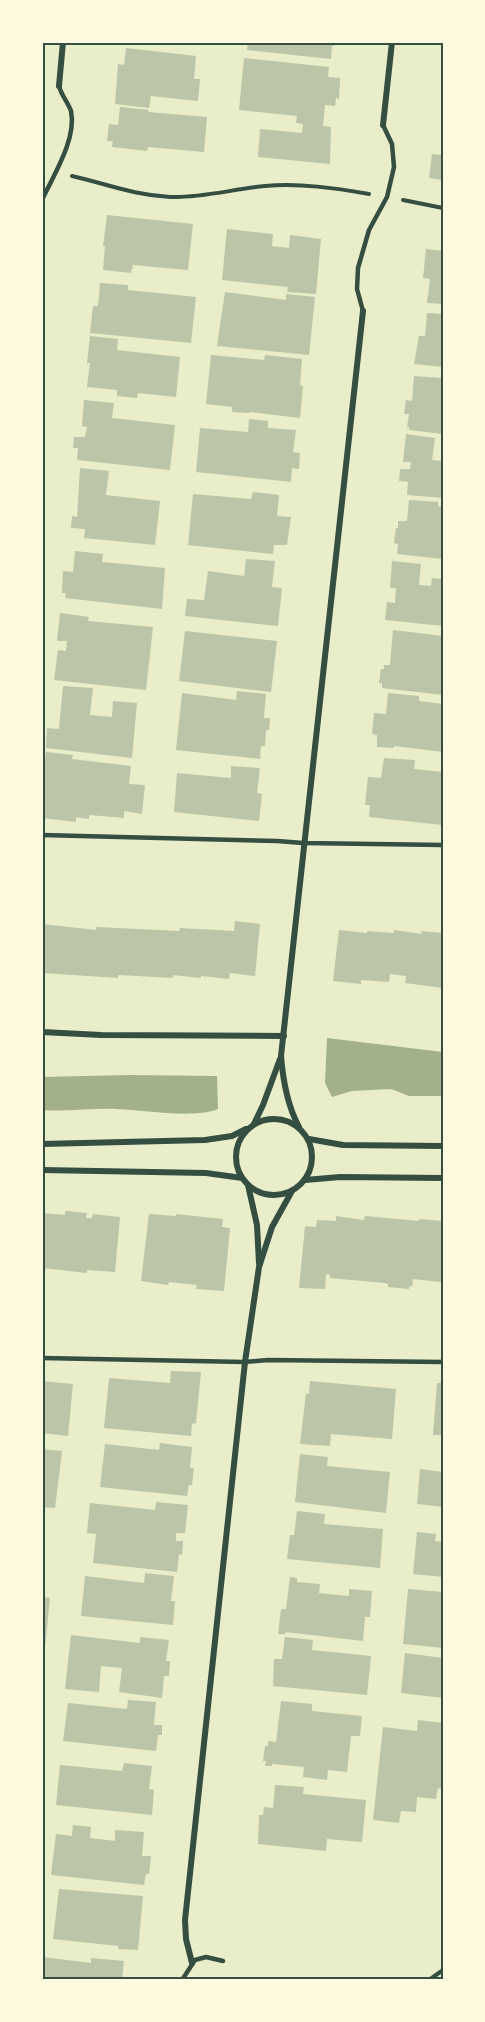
<svg xmlns="http://www.w3.org/2000/svg" width="485" height="2022" font-family="'Asap Condensed',sans-serif">
<style>
.water{fill:#a3b18a}
.building{fill:#bcc5a7}
.lines{fill:none;stroke-linecap:round;stroke-linejoin:round}
.path{stroke:#344e41;stroke-width:4}
.service{stroke:#344e41;stroke-width:4.5}
.minor{stroke:#344e41;stroke-width:6}
.neatline{fill:none;stroke:#344e41;stroke-width:2}
</style>
<rect width="100%" height="100%" fill="#e9edc9"/>
<g class="water">
<path d="M327 1038 443 1052V1096H409L391 1089 352 1091 332 1097 325 1083Z"/>
<path d="M129 1075 217 1076 218 1109C193 1119 144 1110 116 1109 92 1108 67 1112 42 1110V1077Z"/>
</g>
<g class="building">
<path d="M248 42H335L334 46H332L331 59 247 50Z"/>
<path d="M126 48 196 56 194 79H200L198 101 151 96 149 108 115 104 118 64 124 65Z"/>
<path d="M244 58 329 67 328 77 340 78 339 99 336 98 335 106 325 105 323 126 331 127 330 164 258 157 260 129 302 133 303 124 296 123 297 116 239 110Z"/>
<path d="M120 107 149 110 148 112 207 117 204 152 148 147 147 151 112 147 113 141H107L109 124 118 125Z"/>
<path d="M432 154 443 155V180L429 178Z"/>
<path d="M107 215 193 224 188 270 133 265 131 273 103 270 105 246H103Z"/>
<path d="M227 229 273 234 272 246 289 248 290 235 321 239 316 294 287 292 288 287 222 280Z"/>
<path d="M426 249 443 251V304L427 303 430 279 423 278Z"/>
<path d="M100 283 128 285V290L196 297 191 343 90 333 93 306H98Z"/>
<path d="M225 292 286 300V294L315 297 309 355 217 346Z"/>
<path d="M427 313 443 314V367L414 364 419 336H425Z"/>
<path d="M90 336 118 339 117 350 180 357 176 397 138 393 137 398 117 396V390L87 387 90 363H87Z"/>
<path d="M211 355 264 360 265 355 302 359 300 385 303 386 300 418 249 412V413L232 412V407L206 404Z"/>
<path d="M414 376 443 378V434L409 430V427H407L409 414H404L406 400 412 401Z"/>
<path d="M84 400 114 403 112 418 175 425 170 470 77 460 78 448H73L74 437H85L87 427 82 426Z"/>
<path d="M249 419 268 421V428L296 430 293 452 300 453 299 469 292 468 291 482 196 472 200 428 248 432Z"/>
<path d="M406 434 435 438 432 460 443 461V498L407 495 408 482 399 481 400 469H410L411 462H403Z"/>
<path d="M80 468 109 471 106 495 160 501 155 545 84 538 85 529 71 528 72 516 77 517Z"/>
<path d="M253 492 279 495 277 516 291 517 287 545H274L273 554 188 545 193 494 251 499Z"/>
<path d="M409 500 438 502V506L443 507V559L397 554 398 544 394 543 396 528H398V521H407Z"/>
<path d="M75 551 103 554 102 562 165 568 162 609 65 598 66 593H62L63 571 73 572Z"/>
<path d="M246 559 275 561 272 587 282 588 278 626 185 616 187 599 204 600 208 571 244 576Z"/>
<path d="M392 561 421 564 419 585 431 586 432 578 443 579V626L385 620 387 602 395 603 396 588H390Z"/>
<path d="M60 613 89 617 88 621 153 627 146 690 54 680 58 650 66 651 67 641H57Z"/>
<path d="M393 630 443 636V695L382 688V683H379L381 669H384V665H390Z"/>
<path d="M185 631 277 641 271 692 179 681Z"/>
<path d="M63 686 93 688 90 715 112 717 113 701 137 703 132 758 46 748 47 728 59 729Z"/>
<path d="M237 691 266 694 264 718H270L269 730H266L265 746H261L260 759 176 750 182 693 236 700Z"/>
<path d="M388 693 419 696V701L443 704V752L394 746V748L377 747V735L372 734 374 713 386 714Z"/>
<path d="M46 752 73 755 72 759 131 766 129 784 145 785 142 814 124 811V818L89 815V819L76 817V822L42 818V788L45 789V778H43Z"/>
<path d="M384 758 415 760 414 769 443 772 442 825 369 817 370 805H365L368 777 381 778Z"/>
<path d="M231 766 260 768 257 793 262 794 259 821 174 812 177 773 231 778Z"/>
<path d="M235 921 260 924 255 976 230 973 229 979 201 976V978L173 975V978L118 975V978L42 973V924L96 930V927L179 931 180 928 234 931Z"/>
<path d="M339 930 367 933V931L394 933V930L422 934 421 931 443 933V988L405 983 406 976 390 974 389 982 361 980V984L333 981Z"/>
<path d="M65 1211 87 1213 86 1218H92L93 1214 120 1217 115 1272 87 1270V1273L42 1268V1213L65 1215Z"/>
<path d="M149 1214 176 1216V1214L223 1219 222 1227 230 1228 224 1291 196 1289 197 1285 169 1282 168 1285 141 1281Z"/>
<path d="M336 1216 364 1220 365 1216 419 1221V1219L443 1221V1280L441 1279V1282L413 1279 412 1287 409 1286V1289L388 1287V1284L385 1283 330 1278V1275L326 1274 325 1289 299 1288 305 1226 316 1227 317 1220 336 1221Z"/>
<path d="M171 1371 201 1372 196 1423 192 1424 191 1436 104 1428 109 1378 170 1383Z"/>
<path d="M42 1381 73 1384 68 1436 42 1433Z"/>
<path d="M310 1381 396 1389 392 1439 331 1434 330 1446 300 1444 306 1393 309 1394Z"/>
<path d="M437 1383H443V1435H433Z"/>
<path d="M160 1443 192 1447 190 1468H194L192 1485H189L187 1496 100 1487 105 1444 159 1450Z"/>
<path d="M42 1449 62 1451 55 1508 42 1507Z"/>
<path d="M300 1454 328 1457 327 1466 390 1472 386 1513 295 1502Z"/>
<path d="M420 1469 443 1472V1507L417 1504Z"/>
<path d="M156 1502 188 1505 185 1533H176V1541H183L182 1555 179 1554 177 1572 93 1563 96 1534 87 1533 90 1503 155 1510Z"/>
<path d="M297 1511 325 1514 324 1524 383 1529 380 1568 287 1559 290 1535H294Z"/>
<path d="M417 1532 436 1534 435 1541 443 1542V1577L413 1574Z"/>
<path d="M145 1573 174 1576 171 1601H175L173 1625 81 1616 85 1576 144 1583Z"/>
<path d="M290 1577 297 1578V1582L320 1584 319 1593 349 1596V1589L372 1591 370 1617H365L363 1641 286 1632 285 1634H278L281 1609H286Z"/>
<path d="M408 1589 443 1592V1648L403 1644Z"/>
<path d="M42 1597 50 1598 45 1648H42Z"/>
<path d="M71 1635 140 1643V1637L169 1640 166 1661H170L169 1676H164L162 1698 119 1692 122 1668 101 1666 99 1692 65 1689Z"/>
<path d="M285 1637 313 1640 312 1650 371 1656 367 1695 273 1686 274 1659H282Z"/>
<path d="M405 1653 443 1658V1698L401 1693Z"/>
<path d="M128 1700 156 1702 154 1725H162V1735H158L156 1751 63 1741 68 1703 127 1709Z"/>
<path d="M281 1701 312 1704V1711L362 1716 360 1736H351L347 1772 328 1770 327 1780 303 1777 304 1767 272 1764V1766H265L266 1761H263L265 1746H268V1741L276 1742Z"/>
<path d="M418 1720 443 1723V1789L438 1788 436 1799 417 1797 416 1812 401 1811 399 1823 373 1820 383 1727 417 1731Z"/>
<path d="M124 1763 152 1766 149 1789 154 1790 152 1815 56 1805 60 1765 122 1771Z"/>
<path d="M275 1785 304 1787 303 1794 366 1800 362 1842 327 1839 326 1851 258 1844 259 1815H263L264 1807 273 1808Z"/>
<path d="M73 1825 91 1827 90 1838 115 1841V1830L144 1832 142 1856H151L149 1874H146L144 1885 51 1875 56 1834 72 1836Z"/>
<path d="M59 1889 143 1896 138 1950 118 1949V1946L53 1939Z"/>
<path d="M42 1957 91 1963V1958L124 1961 122 1980H42Z"/>
</g>
<g class="lines">
<g class="path">
<path d="M72 176C107 184 133 195 170 197 202 198 233 189 265 186 300 183 335 188 369 194"/>
<path d="M403 200 443 208"/>
<path d="M429 1980 443 1970"/>
</g>
<g class="service">
<path d="M42 200C53 176 77 139 71 111 68 102 61 95 59 86"/>
<path d="M363 311 357 289 358 268 369 230 387 197 394 167 392 144 383 125"/>
<path d="M42 835 277 841 303 843 443 845"/>
<path d="M42 1358 245 1362 268 1360 443 1362"/>
<path d="M182 1980 195 1960 206 1957 223 1961"/>
</g>
<g class="minor">
<path d="M59 86 63 42"/>
<path d="M383 125 392 42"/>
<path d="M42 1032 101 1035 284 1036"/>
<circle cx="274" cy="1157" r="38"/>
<path d="M254 1124 263 1105 280 1059"/>
<path d="M299 1127C287 1105 283 1081 281 1056L363 311"/>
<path d="M309 1139 343 1145 443 1146"/>
<path d="M42 1144 205 1140 232 1136 246 1129"/>
<path d="M42 1170 206 1173 242 1178"/>
<path d="M305 1180 340 1177 443 1178"/>
<path d="M248 1185 257 1225 259 1263"/>
<path d="M192 1963 186 1939 185 1920 245 1362 259 1267 272 1227 292 1191"/>
</g>
</g>
<rect width="485" height="2022" fill="none" stroke="#fefae0" stroke-width="87"/>
<rect x="44" y="44" width="398" height="1934" class="neatline"/>
</svg>
